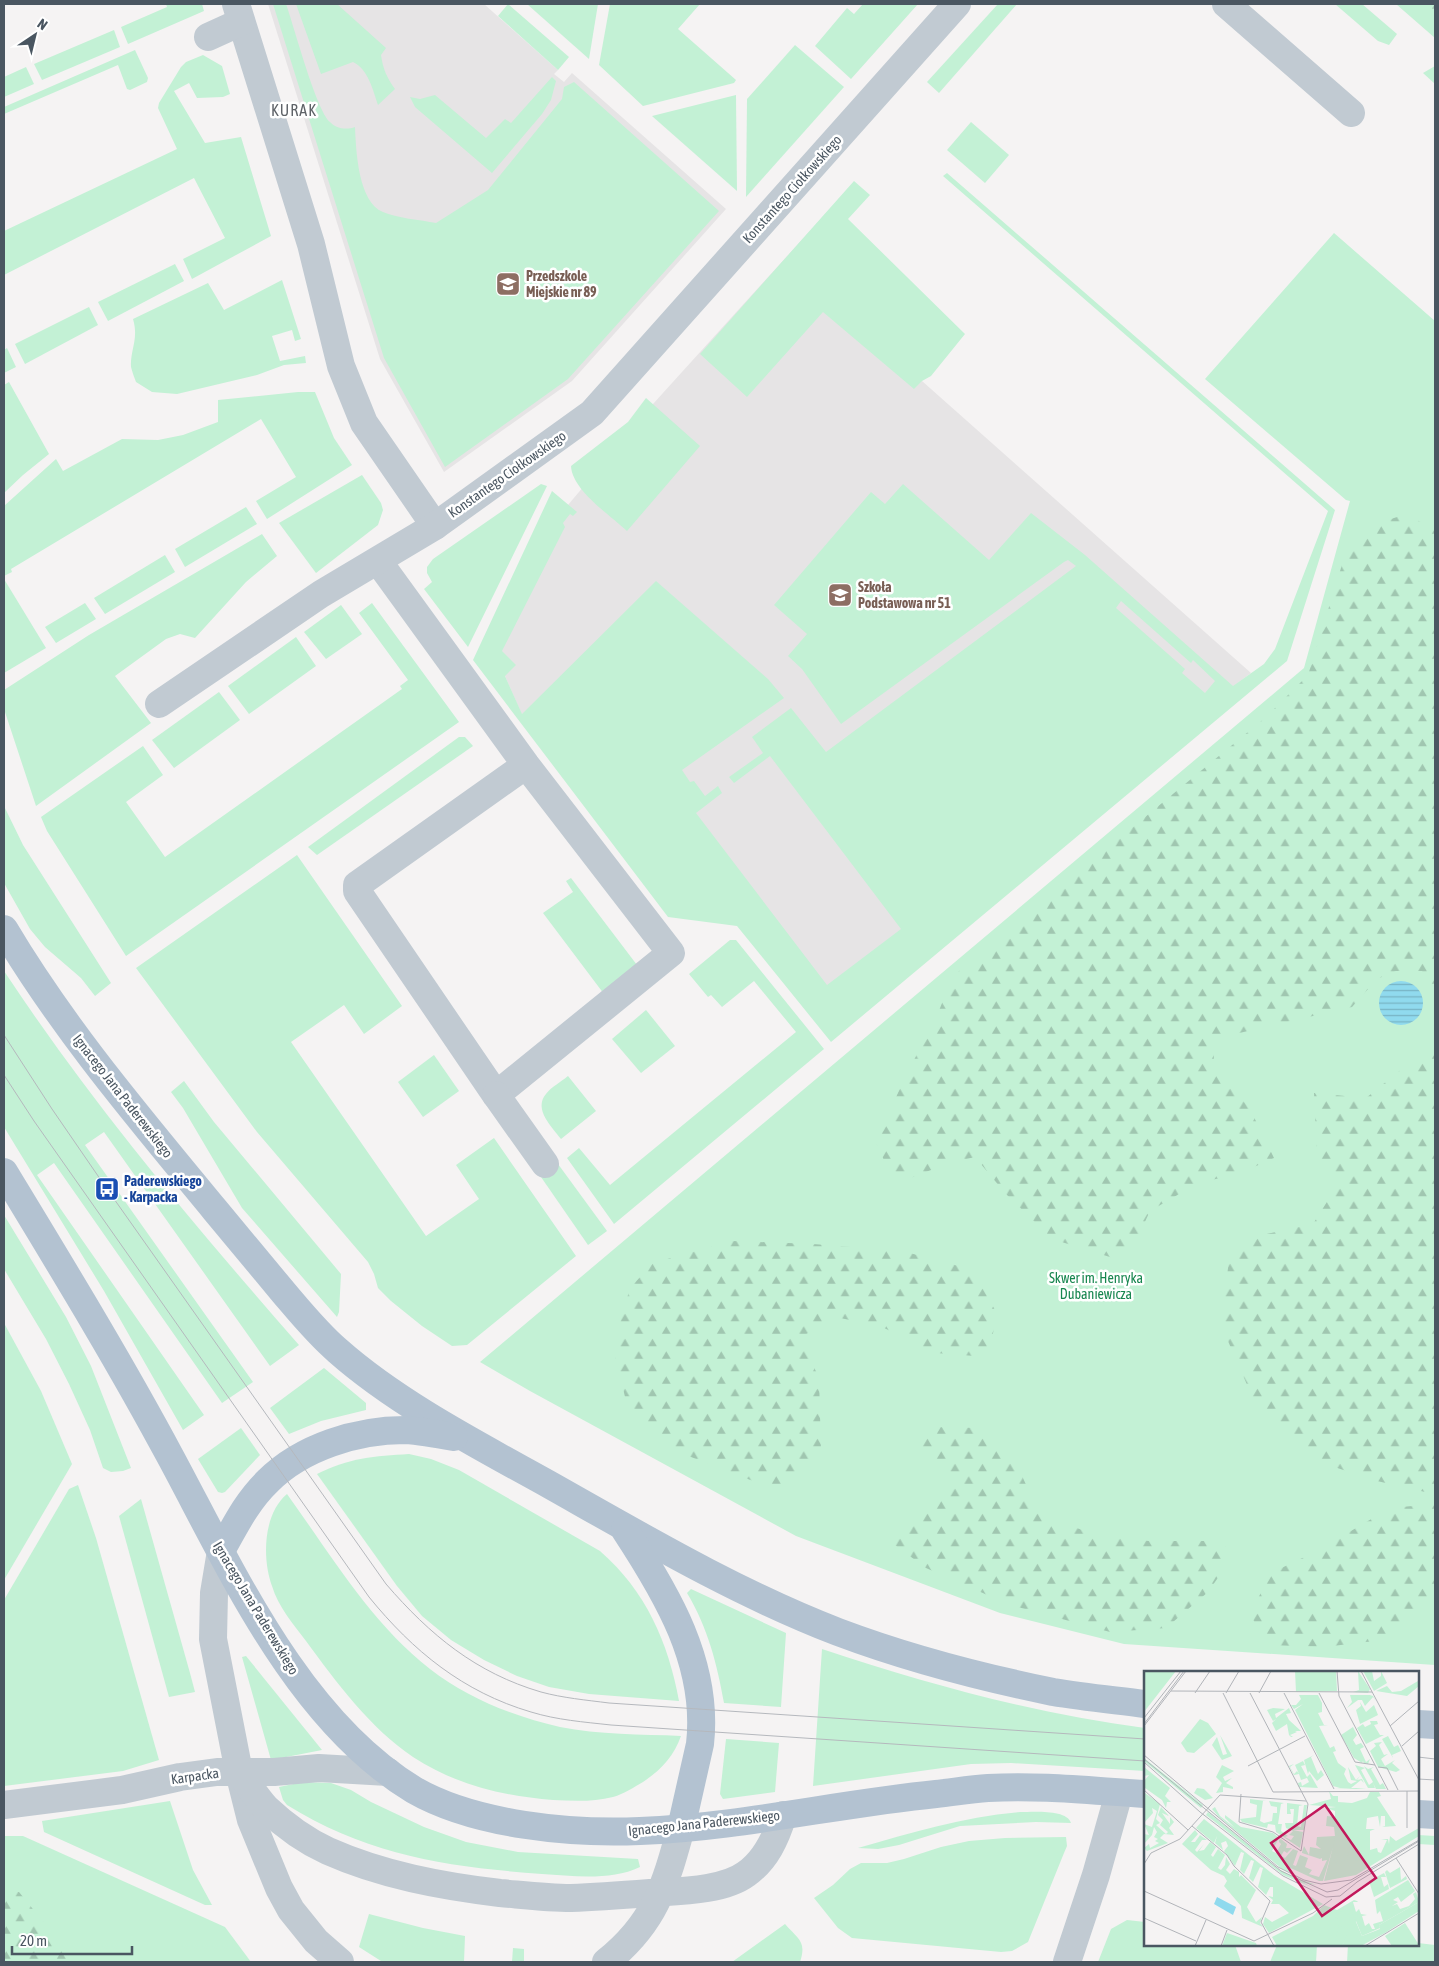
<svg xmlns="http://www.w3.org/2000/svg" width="1439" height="1966" font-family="'Asap Condensed',sans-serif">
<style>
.education{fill:#e6e4e5}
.green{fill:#c3f1d5;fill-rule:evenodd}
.forest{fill:url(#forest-firs)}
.water{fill:url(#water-rules)}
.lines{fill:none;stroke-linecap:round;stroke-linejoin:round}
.minor{stroke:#c1cad2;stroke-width:28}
.major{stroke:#b3c2d1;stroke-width:28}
.tram{stroke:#b5b8bd;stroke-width:1}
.labels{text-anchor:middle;stroke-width:5;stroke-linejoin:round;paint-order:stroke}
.street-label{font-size:14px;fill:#4a5661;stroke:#fff}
.education-label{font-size:14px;font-weight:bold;fill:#785e54;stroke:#fff;text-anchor:start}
.transit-label{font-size:14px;font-weight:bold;fill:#164399;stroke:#fff;text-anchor:start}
.park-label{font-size:14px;fill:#17864f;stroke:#fff}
.quarter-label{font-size:16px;letter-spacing:1px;fill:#5f6368;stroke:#fff}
.inset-road{fill:none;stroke:#b1b4b9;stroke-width:1}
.view{fill:#c2185b;fill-opacity:0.15;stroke:#c2185b;stroke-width:2.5}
.inset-edge{fill:none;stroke:#4a5661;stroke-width:2.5}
</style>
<defs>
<pattern id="forest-firs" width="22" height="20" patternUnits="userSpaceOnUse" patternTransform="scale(1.25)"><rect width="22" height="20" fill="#c3f1d5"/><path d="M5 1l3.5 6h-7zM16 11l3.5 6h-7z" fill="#a0c6b0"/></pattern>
<pattern id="water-rules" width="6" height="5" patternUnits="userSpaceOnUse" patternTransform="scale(1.25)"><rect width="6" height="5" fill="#90daee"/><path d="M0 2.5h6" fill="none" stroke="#78b4c4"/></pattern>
</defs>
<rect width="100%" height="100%" fill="#f5f3f3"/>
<g class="education">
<path d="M268 4H484L558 70 554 74 564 82 572 73 726 209 572 381 444 472 380 359Z"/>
<path d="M828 211 922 381 1251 673 1210 704 824 1024 738 919 522 715 505 676 496 645 568 505 653 404Z"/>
</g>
<g class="green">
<path d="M166 4H202L204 11 128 44 121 27 167 7Z"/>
<path d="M273 4H286C294 26 316 110 330 122 336 129 347 130 355 127 356 150 358 202 383 212 396 218 421 220 436 223L488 190 562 99 564 87 574 82 719 211 568 379 445 467 384 358Z"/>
<path d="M296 4H337L386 48 381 55C383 69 387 78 395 89L378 105C373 90 368 69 353 62L321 74Z"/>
<path d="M508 4 569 57 558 70 498 16Z"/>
<path d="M527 4H598L589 59Z"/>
<path d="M610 4H700L678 29 736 80 734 83 643 106 599 65Z"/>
<path d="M863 4H918L851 79 815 46 847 8 854 14Z"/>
<path d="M998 4H1017L939 93 927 82Z"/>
<path d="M1335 4H1362L1397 34 1389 45 1378 41Z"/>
<path d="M1396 4H1435V38Z"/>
<path d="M114 30 120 47 42 80 34 64Z"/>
<path d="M795 45 844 87 746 197 747 99Z"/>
<path d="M135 50 148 78 147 82 130 90 127 89 118 65 4 114V107Z"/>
<path d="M203 55 222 66 230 94 223 97 197 98 189 83 174 91 205 143 241 137 271 236 192 279 183 259 225 238 194 178 4 275V231L177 149 158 108 159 103 181 67 186 62Z"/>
<path d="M1435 66V84L1423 73Z"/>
<path d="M26 67 34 84 4 97V77Z"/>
<path d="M552 77 556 81 551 100 542 114 492 173 415 107 410 97 420 99 435 95 486 138 505 119 511 123Z"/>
<path d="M736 95 737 191 652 116Z"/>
<path d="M971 122 1009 155 985 183 947 150Z"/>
<path d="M947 173 1335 510 1287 661 831 1042 737 926 668 917 473 660 552 491 577 512 573 516 570 514 563 523 565 527 502 651 516 665 505 676 522 714 656 581 768 679 784 698 682 770 690 782 694 781 705 796 718 786 722 793 696 813 827 985 901 929 770 756 734 783 729 777 763 753 752 737 791 708 826 752 1076 566 1068 560 1064 562 841 724 802 669 788 656 807 634 774 605 871 492 885 504 903 484 989 560 1031 513 1085 555 1233 686 1264 664 1275 649 1328 511 943 176ZM1121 601 1191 663 1193 660 1215 681 1205 693 1182 673 1185 669 1116 608Z"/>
<path d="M854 181 870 195 848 219 965 334 931 376 922 381 914 389 823 312 747 397 700 354Z"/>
<path d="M1334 233 1435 321V1665L1124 1644 1000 1613 796 1536 530 1391 480 1362 1304 668 1350 501 1346 500 1205 379Z"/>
<path d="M175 264 184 281 108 321 98 302Z"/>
<path d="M282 280 301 339 295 341 292 330 272 336 280 361 305 356 306 363 284 365 257 375 177 394 152 392 136 382C134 377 132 371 131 367 130 350 139 339 133 319L208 283 224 310Z"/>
<path d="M89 307 98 325 25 364 15 344Z"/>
<path d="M7 348 16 367 4 373V350Z"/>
<path d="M9 382 49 454 23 475 4 493V385Z"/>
<path d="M298 392H315L334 438 352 465 267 519 256 501 296 477 261 419 11 569 12 572 4 576V506L56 459 63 471 122 439 158 440 183 435 218 422V400Z"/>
<path d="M646 398 700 446 627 531C610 515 572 490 571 466L628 422Z"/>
<path d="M362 475 381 503 383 510 378 525 316 573 279 523Z"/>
<path d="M541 484 547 486 468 647 424 589 432 582 427 573V567L433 559Z"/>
<path d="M246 507 257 524 185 567 175 549Z"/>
<path d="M262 534 277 556 246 582 195 638 180 634 166 639 115 676 151 723 36 806 4 709V690L89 635Z"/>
<path d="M165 555 175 572 105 614 94 598Z"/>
<path d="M4 579 46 648 4 673Z"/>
<path d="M85 603 96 619 56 643 45 627Z"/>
<path d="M372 603 459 722 126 956 47 831 41 817 143 746 163 775 126 802 165 857 402 689 400 686 408 680 359 613Z"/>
<path d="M341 605 362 634 326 659 304 632Z"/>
<path d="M296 637 316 666 249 714 228 686Z"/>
<path d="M219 692 240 720 174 768 152 740Z"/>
<path d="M459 737H465L473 746 317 855 308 847Z"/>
<path d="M4 806 23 845 111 983 95 996 81 978 45 947 30 929 4 883Z"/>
<path d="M297 855 402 1006 364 1034 344 1005 291 1042 426 1236 479 1199 456 1165 494 1138 576 1256 467 1345 452 1346 422 1326 391 1301 378 1288 374 1274 368 1262 257 1132 136 968Z"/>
<path d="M571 878 637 965 604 994 543 913 573 892 566 881Z"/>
<path d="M730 940H736L824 1049 614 1224 567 1158 579 1148 610 1185 796 1032 754 981 722 1007 711 995 708 997 689 974Z"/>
<path d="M4 971C92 1104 194 1225 299 1345L270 1366 104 1132 85 1145 253 1382 222 1403 54 1163 37 1175 204 1415 183 1430 104 1291 4 1127Z"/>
<path d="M646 1010 675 1046 641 1073 612 1039Z"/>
<path d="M434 1055 459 1091 423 1117 398 1082Z"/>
<path d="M568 1076 596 1111 561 1139C552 1127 533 1109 546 1094 551 1087 561 1082 568 1076Z"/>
<path d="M184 1081 214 1122 341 1274 339 1312 337 1317 242 1208 183 1108 171 1092Z"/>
<path d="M558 1164 607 1231 588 1245 541 1177Z"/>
<path d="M4 1215 66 1317 91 1366 131 1468 123 1471 111 1472 103 1468 90 1430 69 1384 46 1339 4 1269Z"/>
<path d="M4 1323 41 1391 72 1464 4 1580Z"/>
<path d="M324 1368 366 1403V1410L321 1421 289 1434 270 1408Z"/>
<path d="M241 1428 260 1455 225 1492 222 1493 218 1492 198 1459Z"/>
<path d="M409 1454 431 1459 459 1470 600 1551C646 1591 668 1642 679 1701L589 1694 549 1687 517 1676 484 1660 451 1640 422 1616 397 1586 317 1474C348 1458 375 1456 409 1454Z"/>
<path d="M78 1485 96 1538 159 1760 123 1771 4 1786V1600L69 1489Z"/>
<path d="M287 1494C331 1555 371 1623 430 1669 467 1698 515 1717 560 1727 599 1735 641 1734 681 1736 674 1756 661 1770 643 1782 634 1787 624 1794 613 1797 594 1802 573 1801 553 1800 503 1796 456 1785 413 1757 370 1728 336 1682 306 1641 293 1624 278 1606 272 1586 262 1559 263 1514 287 1494Z"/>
<path d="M141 1499 190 1673 195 1692 169 1697 119 1516Z"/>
<path d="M691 1589 786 1633 781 1707 724 1703C717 1664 708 1628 687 1593Z"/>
<path d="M822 1649C928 1684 1035 1714 1145 1728V1771L1011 1763 971 1764 813 1786Z"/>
<path d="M246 1656 322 1750 271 1760 242 1657Z"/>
<path d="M726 1739 779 1743 775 1792 723 1799 720 1794Z"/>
<path d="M303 1782 331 1783 351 1790 371 1802 424 1827 466 1842 518 1852 638 1859 640 1867C611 1881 573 1876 542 1874 449 1867 369 1856 287 1805L283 1800 279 1787Z"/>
<path d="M170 1801 193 1870 212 1905H205L44 1832 42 1821Z"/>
<path d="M1020 1812C1033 1812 1067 1809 1071 1823L1036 1822 960 1826 899 1845 878 1849 858 1848C913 1832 963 1817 1020 1812Z"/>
<path d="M1418 1835 1435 1836V1845L1418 1844Z"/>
<path d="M4 1836H23L225 1927 251 1962H4Z"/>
<path d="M1066 1837 1067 1846 1064 1853 1028 1942 1012 1951 1001 1952 852 1938 838 1928 814 1898 833 1885 850 1869 861 1863H887L904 1859 941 1847 969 1841 1005 1838Z"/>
<path d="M369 1914 423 1928 465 1936 464 1962H384L381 1961 359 1947Z"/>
<path d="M1127 1920 1145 1922V1945H1235L1241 1962H1098L1111 1929Z"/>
<path d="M785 1924C798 1939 807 1941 800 1962H732Z"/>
<path d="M1418 1943 1435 1945V1962H1347L1348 1945Z"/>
<path d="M1277 1945H1317L1316 1962H1270Z"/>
<path d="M513 1948 524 1949V1962H512Z"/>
</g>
<g class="forest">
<path d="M1413 4H1435V23Z"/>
<path d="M1406 514 1435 530V992L1422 971H1396L1377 979 1352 1007 1213 1039 1214 1062 1251 1111 1274 1158 1238 1174 1198 1183 1150 1211 1126 1262 1052 1239 1006 1194 975 1157 949 1163 895 1184 876 1143 904 1079 936 1018 953 976 1266 717 1308 675 1345 555 1360 539 1388 520Z"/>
<path d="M1425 1050 1435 1054 1434 1494 1377 1481 1316 1461 1255 1403 1221 1325 1229 1260 1262 1235 1313 1224 1337 1186 1317 1154 1314 1093 1366 1098Z"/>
<path d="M732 1241 813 1244 902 1251 974 1270 997 1314 988 1357 936 1353 880 1326 840 1318 800 1337 819 1378 821 1451 784 1493 673 1450 626 1401 613 1347 630 1288 653 1263Z"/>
<path d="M934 1427 982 1428 1016 1463 1041 1517 1102 1536 1149 1541H1223L1231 1559 1208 1592 1166 1628 1110 1632 1010 1605 926 1568 888 1540 914 1513 953 1489 919 1447Z"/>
<path d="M1435 1504V1600L1408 1619 1391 1639 1324 1647 1267 1645 1250 1614 1271 1573 1317 1551 1390 1508Z"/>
<path d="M4 1892H19L76 1962H4Z"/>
</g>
<circle class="water" cx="1401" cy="1003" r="22"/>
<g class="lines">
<g class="minor">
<path d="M236 4 311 244 341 366 364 423 435 526"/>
<path d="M1226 4 1351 113"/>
<path d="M208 37 241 22"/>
<path d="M378 561 526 765 671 953 496 1095 357 891V885L526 765"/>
<path d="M159 704 321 594 435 526 592 413 957 4"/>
<path d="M496 1095 545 1164"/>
<path d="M221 1551 214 1593 213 1639 239 1772 251 1820 279 1888 291 1910 316 1941 340 1962"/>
<path d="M239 1772C248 1784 256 1797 266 1808 284 1825 306 1841 328 1851 382 1875 441 1886 500 1893 523 1895 547 1898 571 1898 597 1897 624 1895 650 1893 678 1891 723 1891 746 1874 766 1860 776 1838 783 1815"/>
<path d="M4 1805 122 1790 180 1777 217 1772H274L319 1768 388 1772"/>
<path d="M606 1962C655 1923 665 1886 681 1828"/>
<path d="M1067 1962 1096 1875 1119 1793"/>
</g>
<g class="major">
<path d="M4 929C64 1030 141 1120 215 1210 238 1238 261 1265 284 1293 301 1313 318 1334 338 1351 398 1404 480 1446 550 1485 644 1538 737 1593 838 1632 907 1658 980 1677 1053 1692 1083 1697 1114 1700 1145 1704"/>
<path d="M4 1172C61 1266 118 1359 170 1456 232 1571 298 1720 414 1790 475 1825 571 1834 640 1831 739 1827 837 1804 936 1794 954 1792 971 1789 988 1788 1041 1785 1093 1791 1145 1794"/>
<path d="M625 1530C667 1594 709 1664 700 1744L681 1828"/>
<path d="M221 1551C235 1526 247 1501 268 1481 302 1447 357 1430 405 1430 421 1431 438 1434 454 1437"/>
<path d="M1418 1724 1435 1725"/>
<path d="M1418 1814 1435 1815"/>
</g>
<g class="tram">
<path d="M4 1035 52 1109 107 1189 386 1584C430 1635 476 1673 541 1692 563 1698 586 1700 609 1703L1145 1739"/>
<path d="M4 1075 34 1121 369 1597C413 1651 463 1692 531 1712 557 1720 584 1722 611 1725L1145 1761"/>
<path d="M1418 1757 1435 1759"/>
<path d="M1418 1779 1435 1780"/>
</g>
</g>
<defs>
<symbol id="school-square" viewBox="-11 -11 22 22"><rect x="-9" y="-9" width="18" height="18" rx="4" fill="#8d6e63" stroke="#fff"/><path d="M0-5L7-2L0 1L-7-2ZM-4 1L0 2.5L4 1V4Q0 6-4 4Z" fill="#fff"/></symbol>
<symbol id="bus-square" viewBox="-11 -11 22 22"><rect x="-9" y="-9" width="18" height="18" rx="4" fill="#1a4fb4" stroke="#fff"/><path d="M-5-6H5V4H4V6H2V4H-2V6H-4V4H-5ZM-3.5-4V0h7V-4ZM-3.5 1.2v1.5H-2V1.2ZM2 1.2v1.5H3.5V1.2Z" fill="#fff"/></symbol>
</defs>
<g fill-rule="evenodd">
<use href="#school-square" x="494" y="270" width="28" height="28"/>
<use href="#school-square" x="826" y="581" width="28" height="28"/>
<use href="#bus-square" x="93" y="1175" width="28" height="28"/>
</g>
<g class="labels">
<g class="street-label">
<text transform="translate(792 189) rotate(-48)" y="5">Konstantego Ciołkowskiego</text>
<text transform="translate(507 474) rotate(-35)" y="5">Konstantego Ciołkowskiego</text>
<text transform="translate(123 1096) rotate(52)" y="5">Ignacego Jana Paderewskiego</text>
<text transform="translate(256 1608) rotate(59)" y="5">Ignacego Jana Paderewskiego</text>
<text transform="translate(195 1776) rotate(-8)" y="5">Karpacka</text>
<text transform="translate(704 1823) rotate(-6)" y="5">Ignacego Jana Paderewskiego</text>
</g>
<g class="education-label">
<text x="526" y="281">Przedszkole<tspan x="526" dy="16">Miejskie nr 89</tspan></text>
<text x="858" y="592">Szkoła<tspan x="858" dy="16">Podstawowa nr 51</tspan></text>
</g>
<g class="transit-label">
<text x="124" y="1186">Paderewskiego<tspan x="124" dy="16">- Karpacka</tspan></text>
</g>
<g class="park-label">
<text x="1096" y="1283">Skwer im. Henryka<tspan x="1096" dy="16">Dubaniewicza</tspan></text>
</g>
<g class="quarter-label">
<text x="294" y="116">KURAK</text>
</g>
</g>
<g transform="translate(1144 1671)">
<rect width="275" height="275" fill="#f5f3f3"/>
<path d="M0 0H32L0 41ZM151 0H192L193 20 152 21ZM214 0 226 18 224 22 209 21 215 19ZM219 0H228L230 10 237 5V0L243 12 230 20ZM274 10 275 15 263 25 232 20 243 15 248 21 257 20ZM155 24H174L178 32V41L174 42 180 54H184L175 55 186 77 190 75 192 80 189 81 194 92 202 98 200 103 204 111 207 113 213 110 207 109 204 96 212 109 216 105 213 109 218 108 220 112 217 109 207 117H222L212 118 191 117H196L189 115 151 39 159 33 150 38 147 34H152L157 28ZM206 24H226L229 25 232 30 229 26 221 35 218 29H214L203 37 208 31ZM216 31 222 41 230 34 234 44 216 53 212 39 217 35ZM129 37 141 38 131 43 132 47 145 37 147 42 142 43 145 49 157 60H151L153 61 146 64 149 66H147L145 64 143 53 132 60 128 52 132 48 129 50 123 39ZM226 50H233L234 53 230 54 236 64H240L222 73 213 57 219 53 221 56 227 53ZM209 56 213 64 209 69 212 74 217 72 220 76 216 78 222 91 226 88 224 93H228H223L222 92 220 93 219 90 218 92 210 87 197 64ZM76 64 88 85 78 89 68 74 73 66 79 84 83 83ZM244 65 250 76 254 74 257 80 248 84 249 87 238 68ZM238 71 235 74 240 84 244 83 237 88 241 95 251 89 248 92 256 99 252 101 234 96 226 80 232 75 230 72ZM170 84 167 86 174 103 177 99 180 104 173 110 165 100 164 103 160 89ZM0 87 59 134 57 137 0 90ZM159 90 161 94 157 95 163 106 166 103 174 117 155 116 154 112 157 111 158 115 165 111 163 107 157 109 155 103 150 104 145 95 150 93 146 96 150 103 153 100 155 103 151 94ZM78 94 90 100 79 106 81 110 88 107 82 112 89 116V118L79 116V121L72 122 78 112 72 106ZM211 94 221 97 217 99 225 114 229 111 220 95 224 98 230 96 227 98 236 114 239 112 242 118H232L229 112 231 117H224ZM0 96 26 117 21 125 27 131H23L22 137 18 129 1 117 0 110 5 104 0 105ZM53 117 60 118 69 127 61 129 50 122ZM185 120 189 125H194V131L208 132 223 127 226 121H235L237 125 233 126 252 155 238 156 241 155V145H237L236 156 234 145 223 147 222 158H231L226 160V179L233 177 234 181 237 182 243 169 237 168H244L245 173 246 165 252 170 275 157V165L212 204 180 210 189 176 179 210H175L140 194 148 202 138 198 74 145 68 138 71 136 76 145 91 157 81 147V144L97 156 129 162 135 167 128 180 132 182 137 173 135 171V169L137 168 143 173 142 177H148L143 182 140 180 137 185 141 187 149 178 154 180 149 194 152 195 156 184 164 187 161 196 168 199 165 203 175 206 183 189 178 190V187L176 188 158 182V181L160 175 165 184 166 176 177 178 172 174 173 166 191 165 190 156 167 153 182 155 183 145 191 146V140L182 137 192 136 165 134 187 128ZM1 122 16 133 12 148 16 152 12 154 22 163 24 161 16 154 19 149 14 144 17 136 25 145 18 142 26 153V146L30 151 25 157 30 164 20 163 16 167 24 172 3 180 0 177 5 173 6 177 15 172 11 170 14 168 10 166 13 161 10 156 8 164 0 173V163L5 164 0 153 8 156 13 140 8 137 9 142 0 152ZM106 128 122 130H119L116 150 120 152 128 150 129 142H133V136L127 135 125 130 140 132 137 133 134 153H138L137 160 144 165 141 166 147 169 150 165 145 164 149 160 142 157 141 152H149L150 138H146L147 143H143V132L159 134 155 135 153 155 157 156 160 134H163L160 159H149L159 161 156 177 132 161 131 154 124 153 123 157 98 151 96 148 112 146 113 134 106 132ZM64 141 133 197 149 206 173 214 160 212 172 218 139 204 62 144ZM60 148 130 204 179 233 125 262 119 253 121 246 128 251 145 242 135 233H127L129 229 124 225 129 226V216H126L122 224 114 216 119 197 116 196 109 211 105 207 110 190 107 189 100 203 96 199 100 182 97 181 91 195 80 180 84 175 82 170 77 172 79 179 71 172 73 165 70 172 52 157ZM51 159 54 163 47 171H51L56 164 63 169H58L51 179 53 181 60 173 55 180 60 179 66 171 72 176 67 184 69 186 74 178 81 184 74 197 77 199 81 194 82 186 86 193 82 199 86 203 90 198 95 201V206L97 204 112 219 103 236 112 251 118 246 116 252 119 256 98 247 97 235 80 215 83 210 80 205 67 199 38 173ZM256 196 257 209 262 205 263 208 246 217 241 201 243 199 246 202ZM240 202 242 206H237L240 216 244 213 245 218 230 226 225 210ZM264 209 271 220 257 231 254 226 249 229 254 231 248 235 253 233 256 238 265 235 271 228 269 223 272 221 275 231 235 254 236 257 218 265 212 250 198 275H133L128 266 169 245 180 234 193 239 210 229 213 230 214 231H209L212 241 215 238 217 243 223 244 218 245 221 255 225 252 228 258H231L229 253 239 250 236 240 233 243 231 229ZM261 252 275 274V275H248L241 265ZM83 262 112 272 113 275H78Z" fill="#c3f1d5"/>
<path d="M193 154H205L206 158 210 155 212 158 207 161 214 167 209 166 199 178 205 181 202 189 191 192 188 183ZM207 173 217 175 225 184 222 188 229 192 216 199 219 190 207 189 208 181 204 178ZM177 242 193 247 203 265 197 275H190L195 255 189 248 175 247Z" fill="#c3f1d5"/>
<path d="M56 48 64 52 72 63 50 82 43 81 37 72ZM275 231V240L241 262 217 275H198L203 264 192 242 206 237 218 265 236 258 235 254Z" fill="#c3f1d5"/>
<path d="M73 226 92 236 89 244 70 233Z" fill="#90daee"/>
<path class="inset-road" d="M193 0 195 25 244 119M217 0 275 109M27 20 228 21M51 22 66 0M79 22 129 121M82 22 95 0M115 22 127 0M140 22 190 118M175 22 211 91 231 94M0 47 37 0M0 53 40 0M0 55 42 0M246 55 275 30M258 75 275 60M0 84 134 196 160 209 177 213 207 209 275 169M0 88 137 200 183 221 194 219 275 170M0 91 56 141 139 205 182 226 196 225 213 211 275 173M104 95 161 65M234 96 243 97 254 119M0 119 44 159M129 121 275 120M97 123 95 151 129 161 157 180 164 133 106 22M48 155 83 184 90 195 126 230 117 251 130 275M263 157V120M252 187 275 223M0 193 7 182 36 168 76 124 162 130M0 220 110 270 169 242 188 228M0 247 52 270M51 275 62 249M77 275 83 259M221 275 275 242"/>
<path class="view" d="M181 134 232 207 178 245 127 172Z"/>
<rect width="275" height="275" class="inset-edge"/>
</g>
<rect width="1439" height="1966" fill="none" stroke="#4a5661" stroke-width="10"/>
<g transform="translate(35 35) rotate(35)" stroke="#ffffff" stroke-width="4" paint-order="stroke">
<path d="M0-4L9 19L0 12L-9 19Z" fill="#4a5661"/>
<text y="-8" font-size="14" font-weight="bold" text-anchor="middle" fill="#4a5661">N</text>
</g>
<path d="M12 1946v8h120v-8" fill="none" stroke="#4a5661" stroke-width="2.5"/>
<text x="20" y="1946" font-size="15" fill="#4a5661" stroke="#ffffff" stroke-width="4" paint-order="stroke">20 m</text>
</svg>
